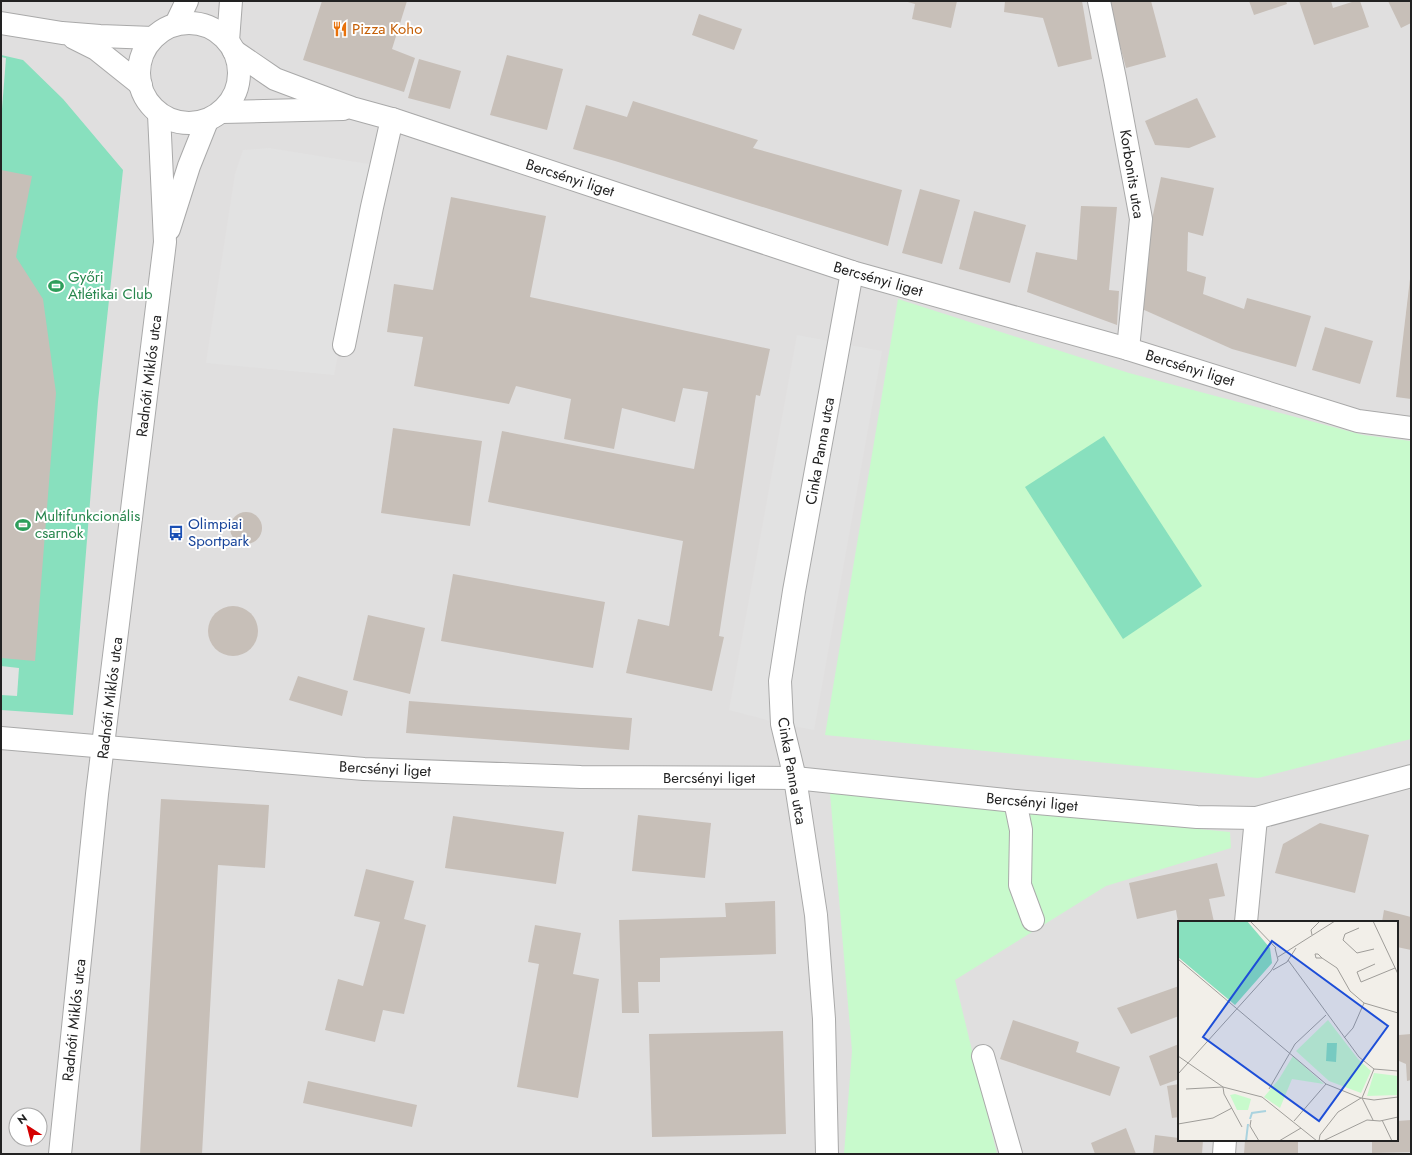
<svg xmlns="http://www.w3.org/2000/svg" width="1412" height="1155" font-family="Jost,sans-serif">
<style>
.residential{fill:#e0dfdf;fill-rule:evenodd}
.park{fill:#c8facc}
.pitch{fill:#88e0be}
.parking{fill:#e2e2e2}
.building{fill:#c7bfb8}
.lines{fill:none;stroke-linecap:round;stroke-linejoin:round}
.minor-casing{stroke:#a9a9a9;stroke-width:24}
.minor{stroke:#fff;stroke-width:22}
.labels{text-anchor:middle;stroke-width:4;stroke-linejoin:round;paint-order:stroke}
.food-label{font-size:15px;fill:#c56008;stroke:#fff;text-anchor:start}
.street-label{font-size:15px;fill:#222;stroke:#fff}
.leisure-label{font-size:15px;fill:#27864d;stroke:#fff;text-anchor:start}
.transit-label{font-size:15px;fill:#164399;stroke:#fff;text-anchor:start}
.inset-river{fill:none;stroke:#aad3df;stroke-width:2}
.inset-road{fill:none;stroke:#9f9d99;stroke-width:1}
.view{fill:#1d4ed8;fill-opacity:0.15;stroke:#1d4ed8;stroke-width:2}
.inset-edge{fill:none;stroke:#222;stroke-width:2}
</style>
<rect width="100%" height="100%" fill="#f2efe9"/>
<path class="residential" d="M1 1H1411V1154H1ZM1179 922H1397V1140H1179ZM16 1115H40V1139H16Z"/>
<g class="park">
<path d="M898 299 1129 373 1363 435 1411 441V739L1258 778 825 735Z"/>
<path d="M830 793 1230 832 1231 848 1106 886 955 980 997 1154H844L852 1051Z"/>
</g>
<g class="pitch">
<path d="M1 55 23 60 63 99 123 170 98 402 73 715 1 710Z"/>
<path d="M1104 436 1202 586 1123 639 1025 487Z"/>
</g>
<g class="parking">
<path d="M1 57 6 58 1 121Z"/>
<path d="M269 148 375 165 334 375 206 363 235 174 243 150Z"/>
<path d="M797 335 882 351 814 730 782 724 729 710Z"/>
<path d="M1 666 19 668 17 696 1 695Z"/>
</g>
<g class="building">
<path d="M322 1H407L392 49 415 58 404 92 303 60Z"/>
<path d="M904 1H957L951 28 912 19 915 4Z"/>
<path d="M1005 1H1082L1092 59 1058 67 1043 18 1004 12Z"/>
<path d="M1108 1H1151L1166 57 1126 68Z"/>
<path d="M1249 1H1286L1287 4 1254 15Z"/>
<path d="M1299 1H1331L1333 8 1355 1H1360L1369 27 1314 45Z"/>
<path d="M1388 1H1411V23L1401 28Z"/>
<path d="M699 14 742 29 734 50 692 35Z"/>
<path d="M507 55 563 69 547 130 490 115Z"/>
<path d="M419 59 461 71 450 109 408 98Z"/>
<path d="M1197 98 1216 137 1189 148 1155 145 1145 121Z"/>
<path d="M633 101 758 140 753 148 902 190 888 246 615 161 573 149 586 105 627 117Z"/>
<path d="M1 170 32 176 16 257 43 299 56 393 35 661 1 658Z"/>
<path d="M1161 177 1214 188 1203 236 1188 232 1187 271 1206 277 1203 294 1244 309 1247 298 1311 316 1296 367 1232 349 1142 309 1151 224Z"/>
<path d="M920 189 960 200 942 264 902 253Z"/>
<path d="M451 197 546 216 530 297 770 349 760 396 756 395 719 636 724 637 712 691 626 673 638 619 669 626 683 541 488 502 502 431 694 469 708 392 683 388 675 422 622 408 614 449 564 439 571 399 516 386 509 404 414 386 423 337 387 332 394 284 433 290Z"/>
<path d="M1081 206 1117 207 1109 290 1119 291 1117 325 1027 292 1036 252 1077 260Z"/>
<path d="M974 211 1026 225 1010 283 959 269Z"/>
<path d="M1410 279H1411V399L1396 397Z"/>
<path d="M1325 327 1373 341 1360 384 1312 370Z"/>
<path d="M393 428 482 441 470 526 381 513Z"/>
<circle cx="246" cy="528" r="16"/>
<path d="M453 574 605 602 593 668 441 641Z"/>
<circle cx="233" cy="631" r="25"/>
<path d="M368 615 425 628 410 694 353 680Z"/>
<path d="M298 676 348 691 342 716 289 700Z"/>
<path d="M409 701 632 718 629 750 406 733Z"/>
<path d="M161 799 269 805 265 868 218 865 202 1154H140Z"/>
<path d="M638 815 711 823 705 878 632 871Z"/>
<path d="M453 816 564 832 556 884 445 868Z"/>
<path d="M1320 823 1369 835 1355 893 1275 873 1283 844Z"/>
<path d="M1217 863 1225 896 1209 899 1214 922H1178L1176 910 1137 919 1129 883Z"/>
<path d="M366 869 414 881 404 919 426 925 404 1014 383 1010 375 1042 325 1030 338 979 363 986 380 922 354 916Z"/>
<path d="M775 901 776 954 660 958V982H638L639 1013H622L619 920 726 917 725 903Z"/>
<path d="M1384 910 1411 917V950L1397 947V922H1382Z"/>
<path d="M535 925 581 933 573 974 599 979 578 1098 517 1087 539 964 528 962Z"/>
<path d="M1179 986V1016L1131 1034 1117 1008Z"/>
<path d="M1013 1020 1079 1042 1076 1052 1120 1067 1110 1096 1000 1059Z"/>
<path d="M783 1031 786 1134 652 1137 649 1034Z"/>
<path d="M1411 1034V1080L1407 1081 1406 1064 1399 1061V1035Z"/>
<path d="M1179 1044V1079L1160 1086 1149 1056Z"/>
<path d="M308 1081 417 1105 412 1127 303 1103Z"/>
<path d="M1179 1084V1117L1172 1118 1167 1086Z"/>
<path d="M1411 1120V1152L1372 1153V1140H1397V1121Z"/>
<path d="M1126 1128 1136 1154H1095L1091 1143Z"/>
<path d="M1155 1135 1179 1138V1140H1203L1202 1154H1153Z"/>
<path d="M1245 1140H1298V1154H1244Z"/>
</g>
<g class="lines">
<defs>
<g id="minor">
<path d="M1099 1 1115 79 1141 219 1128 349"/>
<path d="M1 23 62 33 100 36 153 38"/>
<circle cx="189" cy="73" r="50"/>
<path d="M176 24 187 1"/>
<path d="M74 38 96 49 141 85"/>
<path d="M228 41 231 1"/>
<path d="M234 51 275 79 352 108 392 119 852 272 1128 349 1358 421 1411 428"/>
<path d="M222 112 343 109"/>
<path d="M169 229 189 166 207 121"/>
<path d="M344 345 372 207 392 119"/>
<path d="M1 738 364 769 581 777 795 778 1015 801 1197 817 1256 818 1411 776"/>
<path d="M1015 801 1021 830 1020 885 1033 920"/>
<path d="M1246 922 1256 818"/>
<path d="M983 1056 1011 1154"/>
<path d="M60 1154 97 794 165 242 159 114"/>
<path d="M827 1154 824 1019 816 915 795 778 782 724 780 681 794 591 852 272"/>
<path d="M1224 1154 1225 1140"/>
</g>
</defs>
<use href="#minor" class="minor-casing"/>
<use href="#minor" class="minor"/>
</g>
<defs>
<symbol id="restaurant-bare" viewBox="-9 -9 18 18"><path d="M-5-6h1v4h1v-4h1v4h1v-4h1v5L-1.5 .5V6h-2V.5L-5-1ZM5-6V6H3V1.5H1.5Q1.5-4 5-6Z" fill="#e8710a" stroke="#fff" stroke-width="2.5" paint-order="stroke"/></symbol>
<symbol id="stadium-bare" viewBox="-9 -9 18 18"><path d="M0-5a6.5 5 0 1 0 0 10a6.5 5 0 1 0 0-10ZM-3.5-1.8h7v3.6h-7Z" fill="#2e9e5b" stroke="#fff" stroke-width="2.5" paint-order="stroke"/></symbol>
<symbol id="bus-bare" viewBox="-9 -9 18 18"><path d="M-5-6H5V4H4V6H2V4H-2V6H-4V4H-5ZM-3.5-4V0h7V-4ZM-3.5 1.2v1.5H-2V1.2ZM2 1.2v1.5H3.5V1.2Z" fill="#1a4fb4" stroke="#fff" stroke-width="2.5" paint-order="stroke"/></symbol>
</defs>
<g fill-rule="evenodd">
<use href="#restaurant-bare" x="329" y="18" width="22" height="22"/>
<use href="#stadium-bare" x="45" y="275" width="22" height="22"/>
<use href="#stadium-bare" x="12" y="514" width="22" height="22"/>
<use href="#bus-bare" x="165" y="522" width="22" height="22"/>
</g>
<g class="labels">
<g class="food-label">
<text x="352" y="34">Pizza Koho</text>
</g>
<g class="street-label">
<text transform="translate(1132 174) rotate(81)" y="5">Korbonits utca</text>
<text transform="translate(570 178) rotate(18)" y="5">Bercsényi liget</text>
<text transform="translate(878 279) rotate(16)" y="5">Bercsényi liget</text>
<text transform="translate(1190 368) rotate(17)" y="5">Bercsényi liget</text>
<text transform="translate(149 376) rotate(-83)" y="5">Radnóti Miklós utca</text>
<text transform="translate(820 451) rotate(-80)" y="5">Cinka Panna utca</text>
<text transform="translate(110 698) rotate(-83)" y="5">Radnóti Miklós utca</text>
<text transform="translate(385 769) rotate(3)" y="5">Bercsényi liget</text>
<text transform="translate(792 771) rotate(80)" y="5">Cinka Panna utca</text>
<text x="709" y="783">Bercsényi liget</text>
<text transform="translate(1032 802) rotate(5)" y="5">Bercsényi liget</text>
<text transform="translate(74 1020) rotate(-84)" y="5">Radnóti Miklós utca</text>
</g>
<g class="leisure-label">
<text x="68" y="282">Győri<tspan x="68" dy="17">Atlétikai Club</tspan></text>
<text x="35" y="521">Multifunkcionális<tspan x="35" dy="17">csarnok</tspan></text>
</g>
<g class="transit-label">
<text x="188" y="529">Olimpiai<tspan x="188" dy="17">Sportpark</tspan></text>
</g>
</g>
<g transform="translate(1178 921)">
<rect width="220" height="220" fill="#f2efe9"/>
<path d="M150 99 180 138 193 150 183 172 151 160 118 130ZM115 135 146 163 114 158 102 187 86 176 101 158ZM196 152 220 155V174L189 175ZM57 173 73 178 70 189H59L52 174Z" fill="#c8facc"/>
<path d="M0 0H69L92 27 94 42 57 84 0 36ZM149 122H159L158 141 148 140Z" fill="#88e0be"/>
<path class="inset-river" d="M72 198 74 192 88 190M68 220 70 203"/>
<path class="inset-road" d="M72 0 98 27M195 0 220 53M181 7 167 13 165 19 179 32 196 28M134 14 133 9 142 0M137 33H140L144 37H138ZM100 36 157 0M144 37 159 47 172 70 186 82 220 92M0 38 148 163 183 177 196 179 220 176M110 39 181 136 196 148 220 150M197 43 179 51 183 61 217 47M95 49 109 41 118 27M166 117 175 107 186 82M0 135 45 166 84 176 139 220M0 153 93 50 100 39 97 27M8 168 45 166 46 173 64 206M91 168 117 123 148 94M73 199 72 205 81 220M195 199 184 177 196 148M204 199 214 220M116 200 148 163M0 203 35 197 54 187M101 220 123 207M141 220 142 214 160 191 183 177M145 220 189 199 202 200 220 196"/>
<path class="view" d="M94 20 210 105 141 200 25 116Z"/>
<rect width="220" height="220" class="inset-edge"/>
</g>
<rect width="1412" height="1155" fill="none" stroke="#222222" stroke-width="4"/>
<g transform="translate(28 1127) rotate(324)"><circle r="19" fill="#ffffff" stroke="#a7a7a7"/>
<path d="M0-3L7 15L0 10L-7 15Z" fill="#d40000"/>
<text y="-6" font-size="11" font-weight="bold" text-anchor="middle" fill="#222222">N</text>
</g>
</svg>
